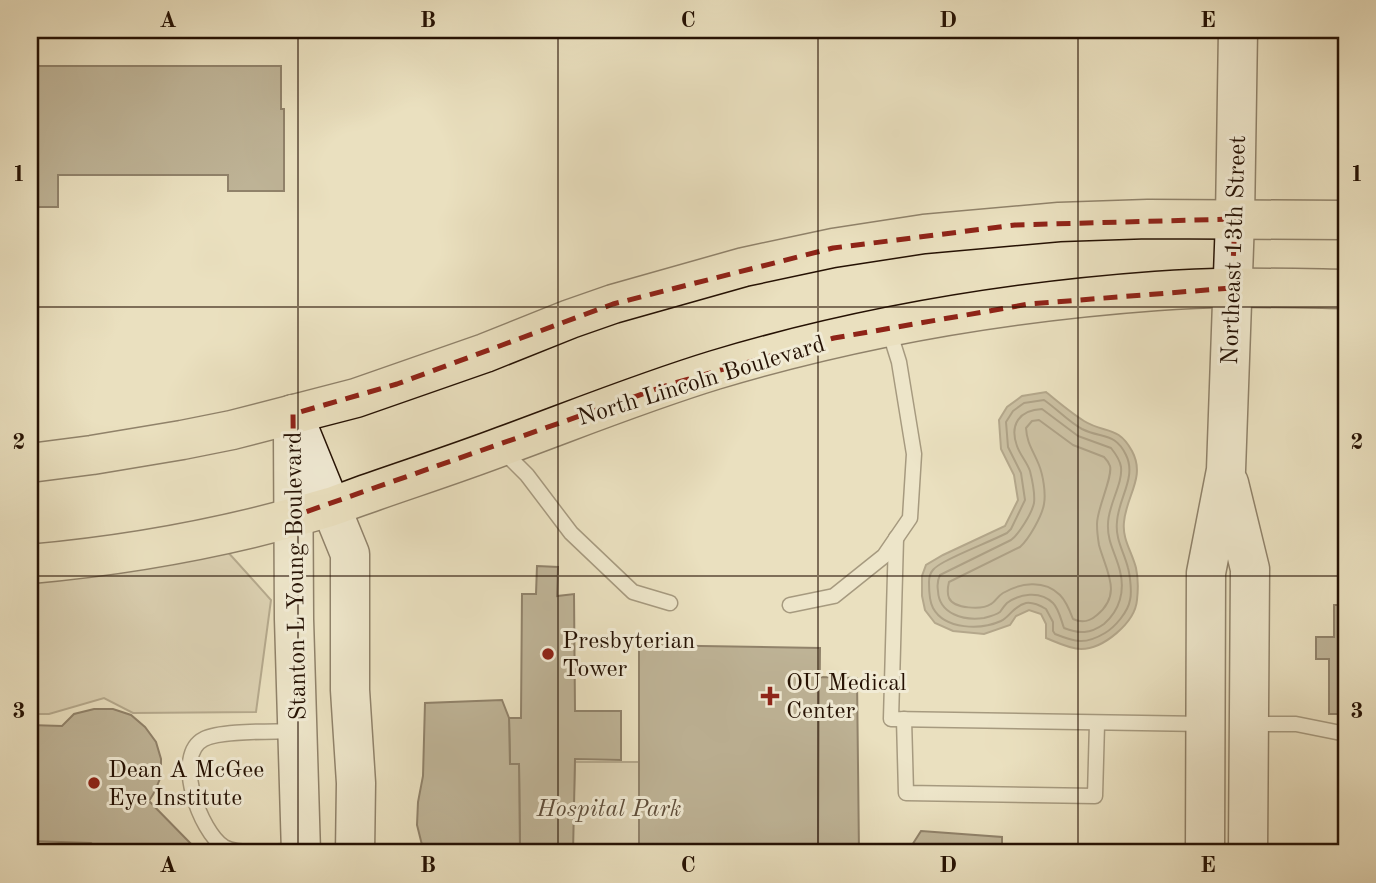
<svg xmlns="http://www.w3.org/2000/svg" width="1376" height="883" font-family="'Old Standard TT',serif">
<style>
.green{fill:#c9bd9f;stroke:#776751;stroke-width:2}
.water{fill:#a79a7f;stroke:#73634d;stroke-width:2}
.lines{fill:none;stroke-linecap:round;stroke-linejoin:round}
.shore{stroke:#665641;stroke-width:2}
.building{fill:#8b7d65;stroke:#251103;stroke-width:2}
.service-casing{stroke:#564532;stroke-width:17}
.secondary-casing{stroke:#251103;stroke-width:41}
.primary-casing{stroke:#251103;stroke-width:41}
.service{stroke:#f1ebd5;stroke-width:14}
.secondary{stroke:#f1ebd5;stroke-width:38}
.primary{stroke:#eae0bf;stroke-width:38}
.marked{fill:none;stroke:#8f2418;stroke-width:5;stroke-dasharray:14 9;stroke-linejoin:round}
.grid{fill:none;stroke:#251103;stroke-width:2;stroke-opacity:0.55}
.poi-dot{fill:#8f2418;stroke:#f1ebd5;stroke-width:2.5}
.labels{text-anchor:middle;stroke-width:6;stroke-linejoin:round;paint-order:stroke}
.street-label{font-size:24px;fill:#251103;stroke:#f1ebd5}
.poi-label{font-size:24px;fill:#251103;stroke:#f1ebd5;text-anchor:start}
.park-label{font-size:24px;font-style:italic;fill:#5e4d3a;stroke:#f1ebd5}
.neatline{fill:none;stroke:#251103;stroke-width:2.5}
.grid-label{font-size:23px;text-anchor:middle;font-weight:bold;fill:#251103}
</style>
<rect width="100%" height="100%" fill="#eae0bf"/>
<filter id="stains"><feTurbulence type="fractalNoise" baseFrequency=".00286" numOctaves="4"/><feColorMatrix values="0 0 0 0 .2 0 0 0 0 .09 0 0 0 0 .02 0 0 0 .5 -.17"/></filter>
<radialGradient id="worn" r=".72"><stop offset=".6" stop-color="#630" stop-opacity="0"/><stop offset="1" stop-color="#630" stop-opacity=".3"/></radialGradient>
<g class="green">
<path d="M226 550 271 600 256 712 133 713 104 698 49 714H30V581Z"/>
<path d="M575 762H646L645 853H572Z"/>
</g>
<path class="water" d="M1046 392C1058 402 1071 413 1084 421 1105 434 1118 425 1132 451 1146 477 1126 496 1124 522 1122 539 1132 552 1136 568 1138 577 1138 591 1137 600 1135 623 1103 649 1081 649 1070 649 1056 642 1046 638V624L1041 614 1029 610 1016 616 1010 625 984 634 953 631 935 623 925 610 922 596V576L926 565 943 555 1005 526 1018 500 1014 475 1001 449 999 420 1007 407 1022 396Z"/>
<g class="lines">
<g class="shore">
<path d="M1044 400C1057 409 1069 422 1082 429 1102 439 1115 432 1126 455 1137 477 1118 499 1117 522 1115 539 1124 552 1128 568 1130 575 1132 593 1130 600 1128 612 1115 627 1105 633 1085 645 1075 642 1055 634L1053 631V622L1046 609C1041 606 1033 602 1026 603 1013 606 1010 617 1001 621 981 630 945 630 933 608 929 601 929 590 929 582 929 571 935 567 944 562 964 551 987 543 1007 533L1011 529 1025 500 1021 473 1008 447 1006 422 1013 411 1024 403Z"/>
<path d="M1042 409 1078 436 1111 448C1115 453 1120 460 1121 467 1123 484 1108 505 1108 524 1107 542 1116 554 1120 571 1125 591 1120 610 1104 624 1090 634 1079 634 1064 628 1061 620 1059 609 1053 603 1040 590 1019 594 1007 603 1004 606 1002 609 1000 612 996 615 988 617 984 618 964 621 939 614 938 591 937 585 937 581 940 575L1011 540C1019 534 1032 513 1034 503 1035 494 1032 479 1030 471 1027 462 1020 455 1017 446 1009 424 1020 410 1042 409Z"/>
<path d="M1039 420 1073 445 1104 457C1106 459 1109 463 1110 466 1113 477 1097 508 1097 524 1097 531 1098 539 1099 545 1106 571 1123 594 1097 615 1089 622 1082 623 1073 619 1070 611 1066 601 1060 595 1044 579 1020 583 1003 593 998 596 995 602 991 604 982 610 954 609 949 598 947 593 948 586 949 582L1020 547C1029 539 1042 516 1044 504 1046 493 1043 475 1039 465 1033 450 1027 444 1026 428L1032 421Z"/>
</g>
</g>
<g class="building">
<path d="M30 66H281V109H284V191H228V175H58V207H30Z"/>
<path d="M537 566 558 567 557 596 574 594 575 711H621V760L575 759 573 853H520L519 764H510L509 718H521L522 594H536Z"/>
<path d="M1342 579H1346V714H1329V659H1316V637H1334V605H1342Z"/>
<path d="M639 645 820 648 818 853H639Z"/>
<path d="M819 677 857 678 859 853H818Z"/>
<path d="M502 700 509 718 510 764H519L520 853H424L417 825 418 802 423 776 425 703Z"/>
<path d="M94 709H113L131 715 145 727 156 742 161 759V776L155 791 149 801 200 853H79L90 843 30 841V725L62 726 74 714Z"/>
<path d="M921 831 1002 837V853H907Z"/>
</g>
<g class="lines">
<defs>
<g id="service">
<path d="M503 451 527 475 571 533 633 592 670 603"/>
<path d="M896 538 891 719 1204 724"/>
<path d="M790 605 834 596 884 556 910 518 914 454 899 362 889 330"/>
<path d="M904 719 906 793 1095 796 1097 724"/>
<path d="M1250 724H1296L1346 734"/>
<path d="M295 731C274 732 221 730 204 739 172 755 200 832 224 847 240 856 280 851 299 850"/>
</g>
<g id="secondary">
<path d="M293 414 350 554V690L356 783 355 853"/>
<path d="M293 433 294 619 301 853"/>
<path d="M1229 483 1250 569 1248 853"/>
<path d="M1205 853 1206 573 1226 470 1235 219 1238 30"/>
</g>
<g id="primary">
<path d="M30 463 92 455 182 440 232 430 356 398 485 353 570 319 613 304 744 267 833 248 924 234 1059 222 1148 219 1346 220"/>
<path d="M30 564C130 555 234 536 330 507 345 502 360 496 375 491 418 476 461 462 503 446 574 420 643 392 715 370 858 327 1006 302 1156 291 1219 286 1283 288 1346 289"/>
</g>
</defs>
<use href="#service" class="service-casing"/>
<use href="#secondary" class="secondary-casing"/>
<use href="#primary" class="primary-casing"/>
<use href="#service" class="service"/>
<use href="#secondary" class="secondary"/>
<use href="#primary" class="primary"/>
</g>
<path d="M0 0H1376V883H0ZM1235 219 1232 288 1029 304 834 338 671 384 294 516 293 414 397 384 613 304 833 248 1015 225Z" fill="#eae0bf" fill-opacity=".55" fill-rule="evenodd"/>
<path class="marked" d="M1235 219 1232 288 1029 304 834 338 671 384 294 516 293 414 397 384 613 304 833 248 1015 225Z"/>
<path class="grid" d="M298 30V853M558 30V853M818 30V853M1078 30V853M30 307H1346M30 576H1346"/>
<g class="poi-dot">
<circle cx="548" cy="654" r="7"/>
<path d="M766.5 685.5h7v7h7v7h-7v7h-7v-7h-7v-7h7z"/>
<circle cx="94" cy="783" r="7"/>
</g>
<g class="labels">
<g class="street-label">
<text transform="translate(1233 250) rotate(-88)" y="8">Northeast 13th Street</text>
<text transform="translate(701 380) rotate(-17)" y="8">North Lincoln Boulevard</text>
<text transform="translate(295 576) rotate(-91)" y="8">Stanton L Young Boulevard</text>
</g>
<g class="poi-label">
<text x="562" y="648">Presbyterian<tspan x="562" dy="28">Tower</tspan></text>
<text x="786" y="690">OU Medical<tspan x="786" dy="28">Center</tspan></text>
<text x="108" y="777">Dean A McGee<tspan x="108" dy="28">Eye Institute</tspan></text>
</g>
<g class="park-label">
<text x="609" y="816">Hospital Park</text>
</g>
</g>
<rect width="1376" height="883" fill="none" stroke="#eae0bf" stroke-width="77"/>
<rect x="38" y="38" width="1300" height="806" class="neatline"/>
<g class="grid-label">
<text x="168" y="27">A</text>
<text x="428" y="27">B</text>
<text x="688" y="27">C</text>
<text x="948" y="27">D</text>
<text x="1208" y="27">E</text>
<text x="19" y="181">1</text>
<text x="1357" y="181">1</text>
<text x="19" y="449">2</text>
<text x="1357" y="449">2</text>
<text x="19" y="718">3</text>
<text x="1357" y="718">3</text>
<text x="168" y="872">A</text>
<text x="428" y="872">B</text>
<text x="688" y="872">C</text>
<text x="948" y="872">D</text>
<text x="1208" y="872">E</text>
</g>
<rect width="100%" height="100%" filter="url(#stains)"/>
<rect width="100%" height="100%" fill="url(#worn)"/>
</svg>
